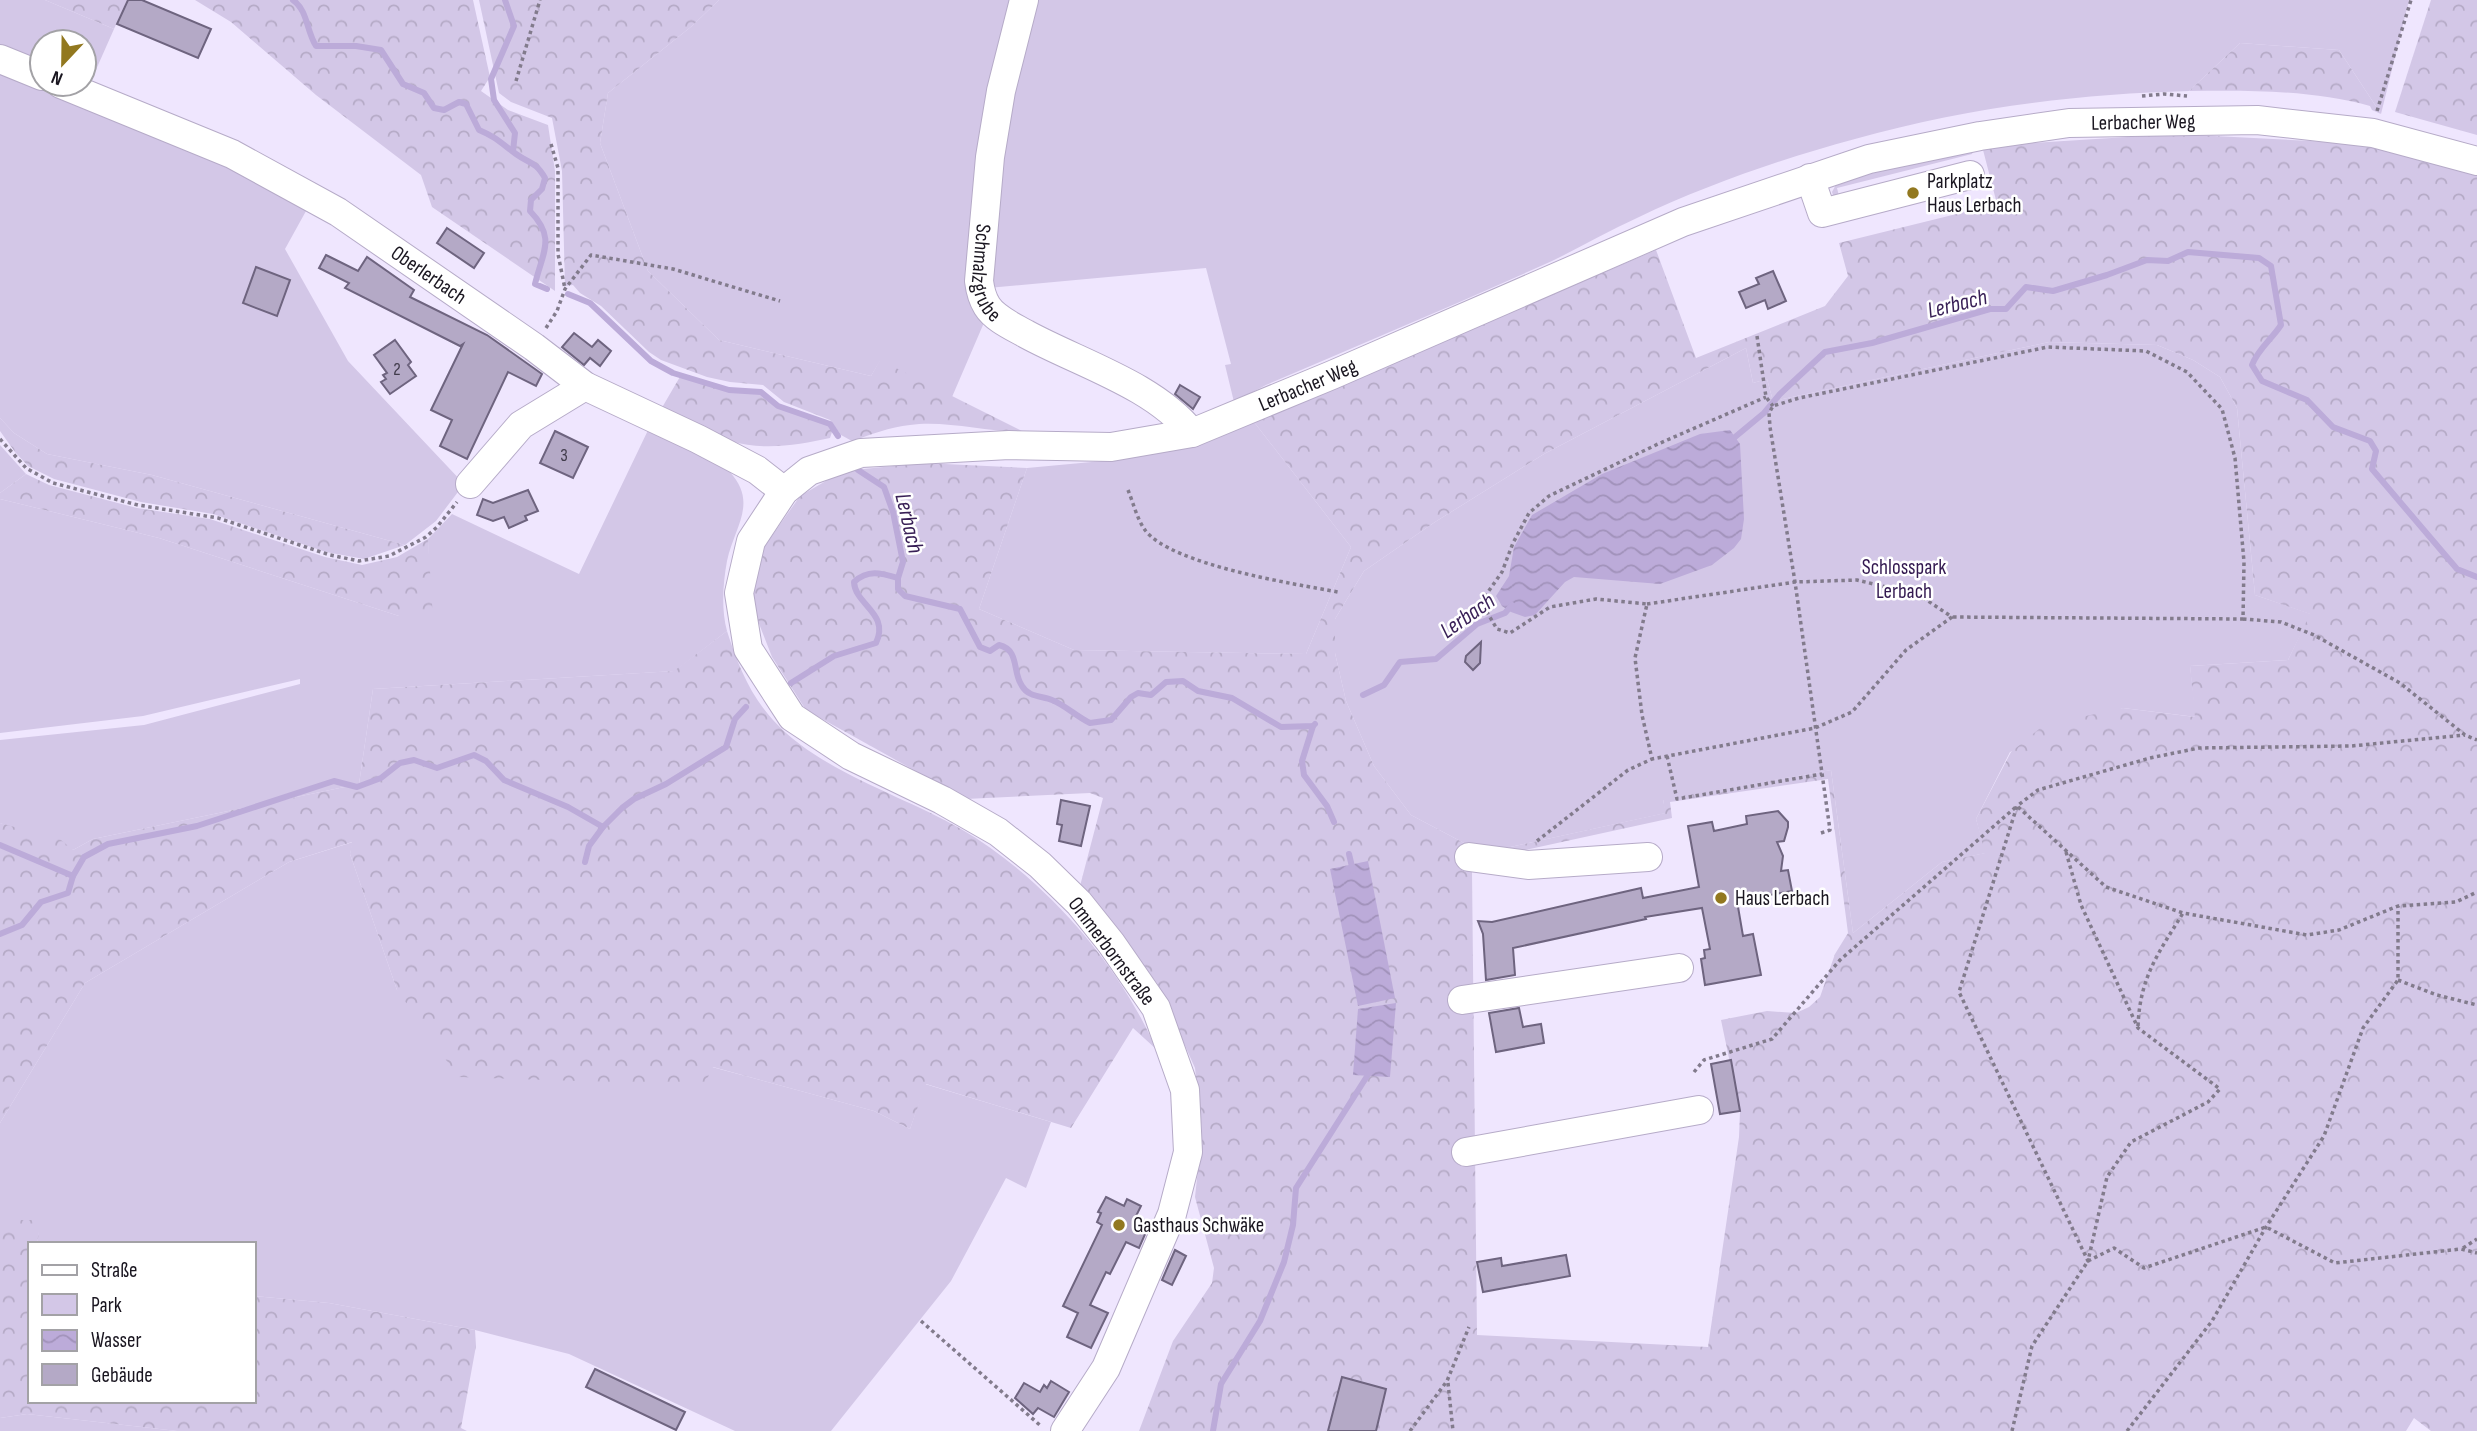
<svg xmlns="http://www.w3.org/2000/svg" width="2477" height="1431" font-family="'Sofia Sans Condensed',sans-serif">
<style>
.green{fill:#d3c7e7}
.forest{fill:url(#forest-crowns);fill-rule:evenodd}
.water{fill:url(#water-waves)}
.lines{fill:none;stroke-linecap:round;stroke-linejoin:round}
.stream{stroke:#bcabd9;stroke-width:6}
.building{fill:#b4a9c6;stroke:#6e647f;stroke-width:2}
.minor-casing{stroke:#b6abc8;stroke-width:30}
.path{stroke:#827b8c;stroke-width:3.5;stroke-dasharray:3.5 3.5;stroke-linecap:butt}
.minor{stroke:#fff;stroke-width:28}
.poi-dot{fill:#92781f;stroke:#fff;stroke-width:2.5}
.labels{text-anchor:middle;stroke-width:5;stroke-linejoin:round;paint-order:stroke}
.number-label{font-size:18px;fill:#403b4a}
.street-label{font-size:21px;fill:#1a1620;stroke:#fff}
.poi-label{font-size:21px;fill:#1a1620;stroke:#fff;text-anchor:start}
.park-label{font-size:21px;fill:#331950;stroke:#fff}
.water-label{font-size:23px;font-style:italic;fill:#381f56;stroke:#fff}
</style>
<defs>
<pattern id="forest-crowns" width="20" height="18" patternUnits="userSpaceOnUse" patternTransform="scale(1.75)"><rect width="20" height="18" fill="#d3c7e7"/><path d="M2 6a3 3 0 1 1 6 0M12 15a3 3 0 1 1 6 0" fill="none" stroke="#b5aac6"/></pattern>
<pattern id="water-waves" width="16" height="10" patternUnits="userSpaceOnUse" patternTransform="scale(1.75)"><rect width="16" height="10" fill="#bcabd9"/><path d="M0 5q4-4 8 0t8 0" fill="none" stroke="#a192ba"/></pattern>
</defs>
<rect width="100%" height="100%" fill="#efe6fe"/>
<g class="green">
<path d="M0 0H45L114 29 87 90 84 84V42H42V71L0 53Z"/>
<path d="M719 0H1017L986 318 952 397 880 361 871 376 719 340 648 271 600 143 608 93 692 26Z"/>
<path d="M1029 0H2409L2381 114 2339 50 2240 43 2189 91C2076 94 1965 108 1855 139 1781 159 1706 185 1637 218 1608 231 1581 247 1552 261 1457 304 1361 344 1266 385L1234 402 1225 365 1231 364 1206 268 988 288 994 153Z"/>
<path d="M0 68 311 202 285 249 348 361 464 484 436 521 405 545 152 475 47 454 14 433 0 418Z"/>
<path d="M1975 146 1972 154 1837 188 1840 200 1834 198 1832 192 1839 179Z"/>
<path d="M2049 342 2157 345 2193 360 2220 377 2237 408 2255 595 2311 614 2288 660 2190 666 2196 717 2123 708 2010 752 1976 819 1986 853 1942 862 1853 933 1831 770 1663 800 1666 813 1483 853 1411 815 1374 766 1346 701 1335 653V619L1364 571 1435 522 1544 454 1746 348 1753 383 1767 379 1773 401Z"/>
<path d="M1254 422 1351 547 1306 654 1074 650 979 609 1027 468 1124 459Z"/>
<path d="M651 424 729 471C759 503 734 527 727 561 723 583 721 609 727 631L675 671 373 689 359 784 93 839 73 850 0 823V740L144 725 300 684V679L143 716 0 733V499L159 538 399 616 429 574 428 539 452 514 579 574Z"/>
<path d="M0 445 26 474 0 493Z"/>
<path d="M353 842 350 854 397 990 712 1067 874 1111 910 1129 925 1084 1051 1122 1026 1188 1006 1178 951 1281 831 1431H735L569 1354 475 1330 329 1303 254 1296V1244H37L40 1220H0V1123L85 983 289 862Z"/>
<path d="M27 1414 177 1431H0V1418Z"/>
</g>
<g class="forest">
<path d="M45 0H127L114 29Z"/>
<path d="M195 0H473L490 77 481 91 508 110 548 125 555 171V291L432 207 421 175 316 95 231 22Z"/>
<path d="M479 0H719L692 26 608 93 600 143 648 271 719 340 871 376 880 360 1024 432C987 432 945 420 910 425 890 427 870 435 852 441L841 435 830 420 784 402 763 385 730 382 707 377 661 360 649 352 601 306 580 293 573 285 565 286 562 171 552 118 511 102 499 93Z"/>
<path d="M2431 0H2477V135L2395 112Z"/>
<path d="M2240 43 2339 50 2381 114 2372 110 2370 106C2314 90 2247 90 2189 91Z"/>
<path d="M2175 134 2371 144 2477 173V1431H2431L2414 1418 2406 1431H1139L1173 1341 1212 1283 1214 1268 1195 1197 1202 1132 1195 1068 1157 983 1080 886 1103 798 1090 793 966 799 806 710 772 657 751 603 764 547 800 496 843 471 924 463 1027 468 979 609 1074 650 1306 654 1351 547 1254 422 1656 250 1696 358 1825 306 1848 276 1839 243 1997 204 1982 146ZM2049 342 2157 345 2193 360 2220 377 2237 408 2255 595 2310 614 2288 660 2190 666 2195 717 2123 708 2044 725 2011 752 1976 819 1985 853 1942 862 1853 933 1831 770 1663 799 1665 813 1483 853 1411 815 1374 766 1346 701 1335 653V619L1364 571 1435 522 1544 454 1746 348 1753 383 1767 379 1773 401ZM1828 779 1848 933 1835 954 1820 997 1809 1007 1796 1013 1767 1011 1721 1020 1740 1111 1739 1137 1708 1347 1477 1335 1472 872 1484 859 1672 818 1670 802Z"/>
<path d="M681 375 729 389 759 391 783 408 827 422 836 433 832 432 830 438C799 445 763 451 731 441 707 434 683 421 660 411Z"/>
<path d="M0 418 14 433 47 454 152 475 405 545 364 559 326 552 213 514 141 502 54 479 28 466 15 452 0 431Z"/>
<path d="M26 474 49 485 137 508 210 519 325 557 362 565 397 557 428 539 433 619 399 616 159 538 0 499V493Z"/>
<path d="M727 631C737 663 750 695 773 720 819 771 902 795 961 829 1042 876 1119 963 1156 1049L1133 1028 1071 1128 926 1084 910 1129 874 1111 713 1067 704 1085 458 1077 397 990 350 854 352 842 289 862 85 983 0 1123V823L61 840 73 850 93 839 359 784 373 689 674 671Z"/>
<path d="M0 1220H41L37 1244H30V1401H254V1296L329 1303 475 1330 476 1346 461 1428 467 1431H177L27 1414 0 1418Z"/>
</g>
<g class="water">
<path d="M1730 430 1740 444 1744 519 1741 539 1734 548 1712 565 1660 584 1574 577 1565 582 1535 615 1525 617 1511 612 1502 606 1496 596 1509 576 1514 547 1532 515 1602 474 1700 434Z"/>
<path d="M1368 861 1395 998 1358 1006 1330 869Z"/>
<path d="M1396 1003 1390 1077 1353 1075 1358 1009Z"/>
</g>
<g class="lines">
<g class="stream">
<path d="M293 0C308 11 306 30 316 46H356L381 50 403 84 424 93 434 108 444 110 459 102 466 104 479 130C496 137 501 143 516 154 530 164 535 161 545 178L542 189 531 200 530 211C556 238 543 251 535 284L547 289"/>
<path d="M505 0 514 26 491 79 494 100 515 133 513 151"/>
<path d="M568 294 590 303 651 361 673 373 729 390 761 392 778 406 830 424 838 436"/>
<path d="M1729 442 1764 413 1780 394 1825 352 1872 343 1990 309H2006L2026 287 2053 291 2107 275 2147 260 2168 261 2188 252 2259 258 2271 266 2281 325C2271 340 2258 349 2252 365L2262 381 2307 400 2333 427 2370 441 2376 451 2372 469 2457 569 2477 577"/>
<path d="M858 470 884 487 893 512 903 562 898 578V589L905 596 960 609 980 647 990 651 999 645C1020 650 1012 672 1022 686 1028 697 1042 696 1052 700 1065 705 1077 717 1090 723L1111 720 1131 697 1138 693 1151 695 1166 682 1183 681 1198 691 1232 698 1281 727 1313 726 1315 724"/>
<path d="M791 683 834 656 876 643C890 613 855 605 854 582 868 569 881 573 898 578"/>
<path d="M1363 695 1384 685 1400 662 1436 659 1477 624 1505 613 1512 605"/>
<path d="M1313 726 1302 761 1304 775 1327 806 1334 822"/>
<path d="M0 845 73 876"/>
<path d="M1349 854 1353 871"/>
<path d="M585 862 589 846 603 827"/>
<path d="M0 934 22 925 41 902 68 893 73 876 84 857 108 844 197 826 334 781 357 787 381 778 400 763 414 760 437 768 474 755 486 761 504 780 568 807 603 827 622 808 634 799 666 784 726 747 735 719 746 707"/>
<path d="M1213 1431 1221 1384 1260 1321 1284 1262 1293 1225 1296 1188 1371 1070"/>
</g>
</g>
<g class="building">
<path d="M128 0H142L211 29 198 58 117 24Z"/>
<path d="M447 228 484 253 474 268 437 243Z"/>
<path d="M326 255 358 271 367 257 414 290 410 297 487 335 542 374 536 386 508 372 467 459 440 446 452 420 431 410 463 344 460 346 345 288 349 283 319 268Z"/>
<path d="M256 267 290 280 277 316 243 303Z"/>
<path d="M1773 271 1786 301 1768 309 1765 300 1746 308 1739 292 1759 284 1756 278Z"/>
<path d="M574 333 592 347 598 340 611 351 600 366 590 358 584 365 562 347Z"/>
<path d="M395 340 411 362 408 365 416 376 390 394 381 382 386 379 383 375 387 373 374 355Z"/>
<path d="M1180 385 1200 397 1193 409 1175 394Z"/>
<path d="M555 431 588 447 573 478 540 463Z"/>
<path d="M528 490 538 511 525 516 527 520 509 528 504 517 493 521 477 515 483 499 493 503Z"/>
<path d="M1481 642 1480 663 1473 670 1465 662 1466 656Z"/>
<path d="M1061 800 1090 806 1081 846 1059 841 1062 825 1057 824Z"/>
<path d="M1778 811 1788 822V827L1784 841 1777 842 1783 856 1781 871 1788 870 1792 891 1737 901 1743 936 1753 934 1761 975 1705 985 1701 959 1705 958 1704 950 1710 949 1702 908 1645 917 1646 919 1513 948 1515 975 1486 980 1483 934 1478 921 1492 922 1641 888 1643 898 1699 887 1688 826 1712 822 1714 831 1747 824 1746 816Z"/>
<path d="M1519 1008 1523 1027 1541 1024 1544 1043 1496 1052 1489 1013Z"/>
<path d="M1731 1060 1740 1111 1720 1114 1711 1064Z"/>
<path d="M1106 1197 1124 1206 1127 1199 1141 1206 1136 1216 1150 1223 1139 1248 1126 1242 1110 1274 1106 1272 1090 1305 1108 1313 1091 1348 1067 1337 1078 1313 1063 1306 1102 1225 1097 1222 1101 1213 1098 1212Z"/>
<path d="M1175 1250 1186 1256 1172 1285 1162 1280Z"/>
<path d="M1566 1255 1570 1276 1483 1292 1477 1262 1501 1258 1502 1266Z"/>
<path d="M595 1369 685 1412 676 1430 586 1387Z"/>
<path d="M1342 1377 1386 1389 1376 1431H1328Z"/>
<path d="M1051 1381 1069 1392 1054 1417 1038 1408 1033 1414 1015 1398 1024 1383 1040 1392 1044 1385 1047 1388Z"/>
</g>
<g class="lines">
<defs>
<g id="minor">
<path id="s1" d="M1024 0 1001 91 990 157 979 281C980 289 982 298 987 306 995 319 1014 327 1026 334 1079 363 1154 385 1192 433"/>
<path d="M0 59 42 76"/>
<path id="s2" d="M61 84 232 154 338 212 534 347 585 386 698 439 757 470 784 491"/>
<path d="M1810 178 1822 213 1970 175"/>
<path d="M470 484 521 425 585 386"/>
<path d="M1469 857 1528 865 1648 857"/>
<path d="M1462 1000 1679 968"/>
<path d="M1466 1152 1699 1110"/>
<path id="s3" d="M1065 1431 1106 1368 1172 1214 1188 1152 1185 1090 1156 1008 1111 943 1079 903 1040 865 998 832 942 800 851 756 792 717 748 649 739 593 751 541 784 491 809 471 861 453 1009 445 1111 447 1192 433 1332 375 1683 222 1869 159 1980 136 2069 123 2257 120 2373 133 2477 161"/>
</g>
</defs>
<use href="#minor" class="minor-casing"/>
<g class="path">
<path d="M516 81 540 0"/>
<path d="M2142 96 2164 94 2187 96"/>
<path d="M2377 111 2411 0"/>
<path d="M551 144 558 168V254L565 289"/>
<path d="M546 328 557 311 565 289 591 255 673 269 780 301"/>
<path d="M1757 336 1766 397 1773 406"/>
<path d="M0 439 26 468 53 483 138 505 218 518 330 555 359 561 389 556 426 537 437 527 457 502"/>
<path d="M1128 490C1133 502 1137 519 1145 530 1171 565 1295 584 1338 592"/>
<path d="M1647 604 1795 582 1857 580 1919 595 1952 617 1906 650 1852 712 1815 728 1652 759"/>
<path d="M2243 619 2281 622 2314 635 2400 683 2465 735 2477 740"/>
<path d="M1667 756 1677 799 1822 774"/>
<path d="M1821 833 1830 830 1795 582 1770 427 1769 413 1773 406 1799 398 2048 347 2146 351 2187 372 2222 409 2235 458 2244 562 2243 619 1952 617"/>
<path d="M1537 841 1628 770 1652 759 1642 715 1635 658 1647 604 1596 599 1550 607 1510 633 1497 629 1481 602 1502 572 1513 543 1529 513 1549 496 1658 444 1766 397"/>
<path d="M2066 852 2081 905 2138 1028 2220 1089 2208 1102 2131 1142 2107 1177 2088 1261 1959 992 2017 806 2038 790 2150 758 2199 748 2351 746 2465 735"/>
<path d="M2398 980 2437 995 2477 1005"/>
<path d="M2138 1026C2140 977 2158 954 2183 913"/>
<path d="M1694 1072 1704 1060 1772 1039 1840 960 2017 806 2106 887 2183 913 2307 935 2339 930 2398 906 2456 902 2477 892"/>
<path d="M2463 1248 2477 1239"/>
<path d="M921 1321 1042 1427"/>
<path d="M1448 1383 1453 1431"/>
<path d="M1410 1431 1447 1381 1469 1327"/>
<path d="M2012 1431 2032 1346 2088 1261 2114 1248 2144 1268 2266 1227 2335 1263 2461 1249 2477 1253"/>
<path d="M2127 1431 2212 1321 2266 1227 2324 1136 2363 1028 2398 980V906"/>
</g>
<use href="#minor" class="minor"/>
</g>
<g class="poi-dot">
<circle cx="1913" cy="193" r="7"/>
<circle cx="1721" cy="898" r="7"/>
<circle cx="1119" cy="1225" r="7"/>
</g>
<g class="labels">
<g class="number-label">
<text x="397" y="375">2</text>
<text x="564" y="461">3</text>
</g>
<g class="street-label">
<text dy="7" stroke="none"><textPath href="#s3" startOffset="2609">Lerbacher Weg</textPath></text>
<text dy="7" stroke="none"><textPath href="#s1" startOffset="278">Schmalzgrube</textPath></text>
<text dy="7" stroke="none"><textPath href="#s2" startOffset="416">Oberlerbach</textPath></text>
<text dy="7" stroke="none"><textPath href="#s3" startOffset="1726">Lerbacher Weg</textPath></text>
<text transform="translate(1112 951) rotate(53)" y="7">Ommerbornstraße</text>
</g>
<g class="poi-label">
<text x="1927" y="188">Parkplatz<tspan x="1927" dy="24">Haus Lerbach</tspan></text>
<text x="1735" y="905">Haus Lerbach</text>
<text x="1133" y="1232">Gasthaus Schwäke</text>
</g>
<g class="park-label">
<text x="1904" y="574">Schlosspark<tspan x="1904" dy="24">Lerbach</tspan></text>
</g>
<g class="water-label">
<text transform="translate(1957 303) rotate(-14)" y="8">Lerbach</text>
<text transform="translate(910 523) rotate(77)" y="8">Lerbach</text>
<text transform="translate(1467 615) rotate(-35)" y="8">Lerbach</text>
</g>
</g>
<rect x="28" y="1242" width="228" height="161" fill="#ffffff" stroke="#a3a2a6" stroke-width="2"/>
<rect x="42" y="1265" width="35" height="10" fill="#ffffff" stroke="#a3a2a6" stroke-width="2"/>
<text x="91" y="1277" font-size="21" fill="#1a1620">Straße</text>
<rect x="42" y="1294" width="35" height="21" fill="#d3c7e7" stroke="#a3a2a6" stroke-width="2"/>
<text x="91" y="1312" font-size="21" fill="#1a1620">Park</text>
<rect x="42" y="1330" width="35" height="21" fill="url(#water-waves)" stroke="#a3a2a6" stroke-width="2"/>
<text x="91" y="1347" font-size="21" fill="#1a1620">Wasser</text>
<rect x="42" y="1364" width="35" height="21" fill="#b4a9c6" stroke="#a3a2a6" stroke-width="2"/>
<text x="91" y="1382" font-size="21" fill="#1a1620">Gebäude</text>
<g transform="translate(63 63) rotate(202)"><circle r="33" fill="#ffffff" stroke="#a3a2a6" stroke-width="2"/>
<path d="M0-5L12 26L0 18L-12 26Z" fill="#92781f"/>
<text y="-10" font-size="19" font-weight="bold" text-anchor="middle" fill="#1a1620">N</text>
</g>
</svg>
